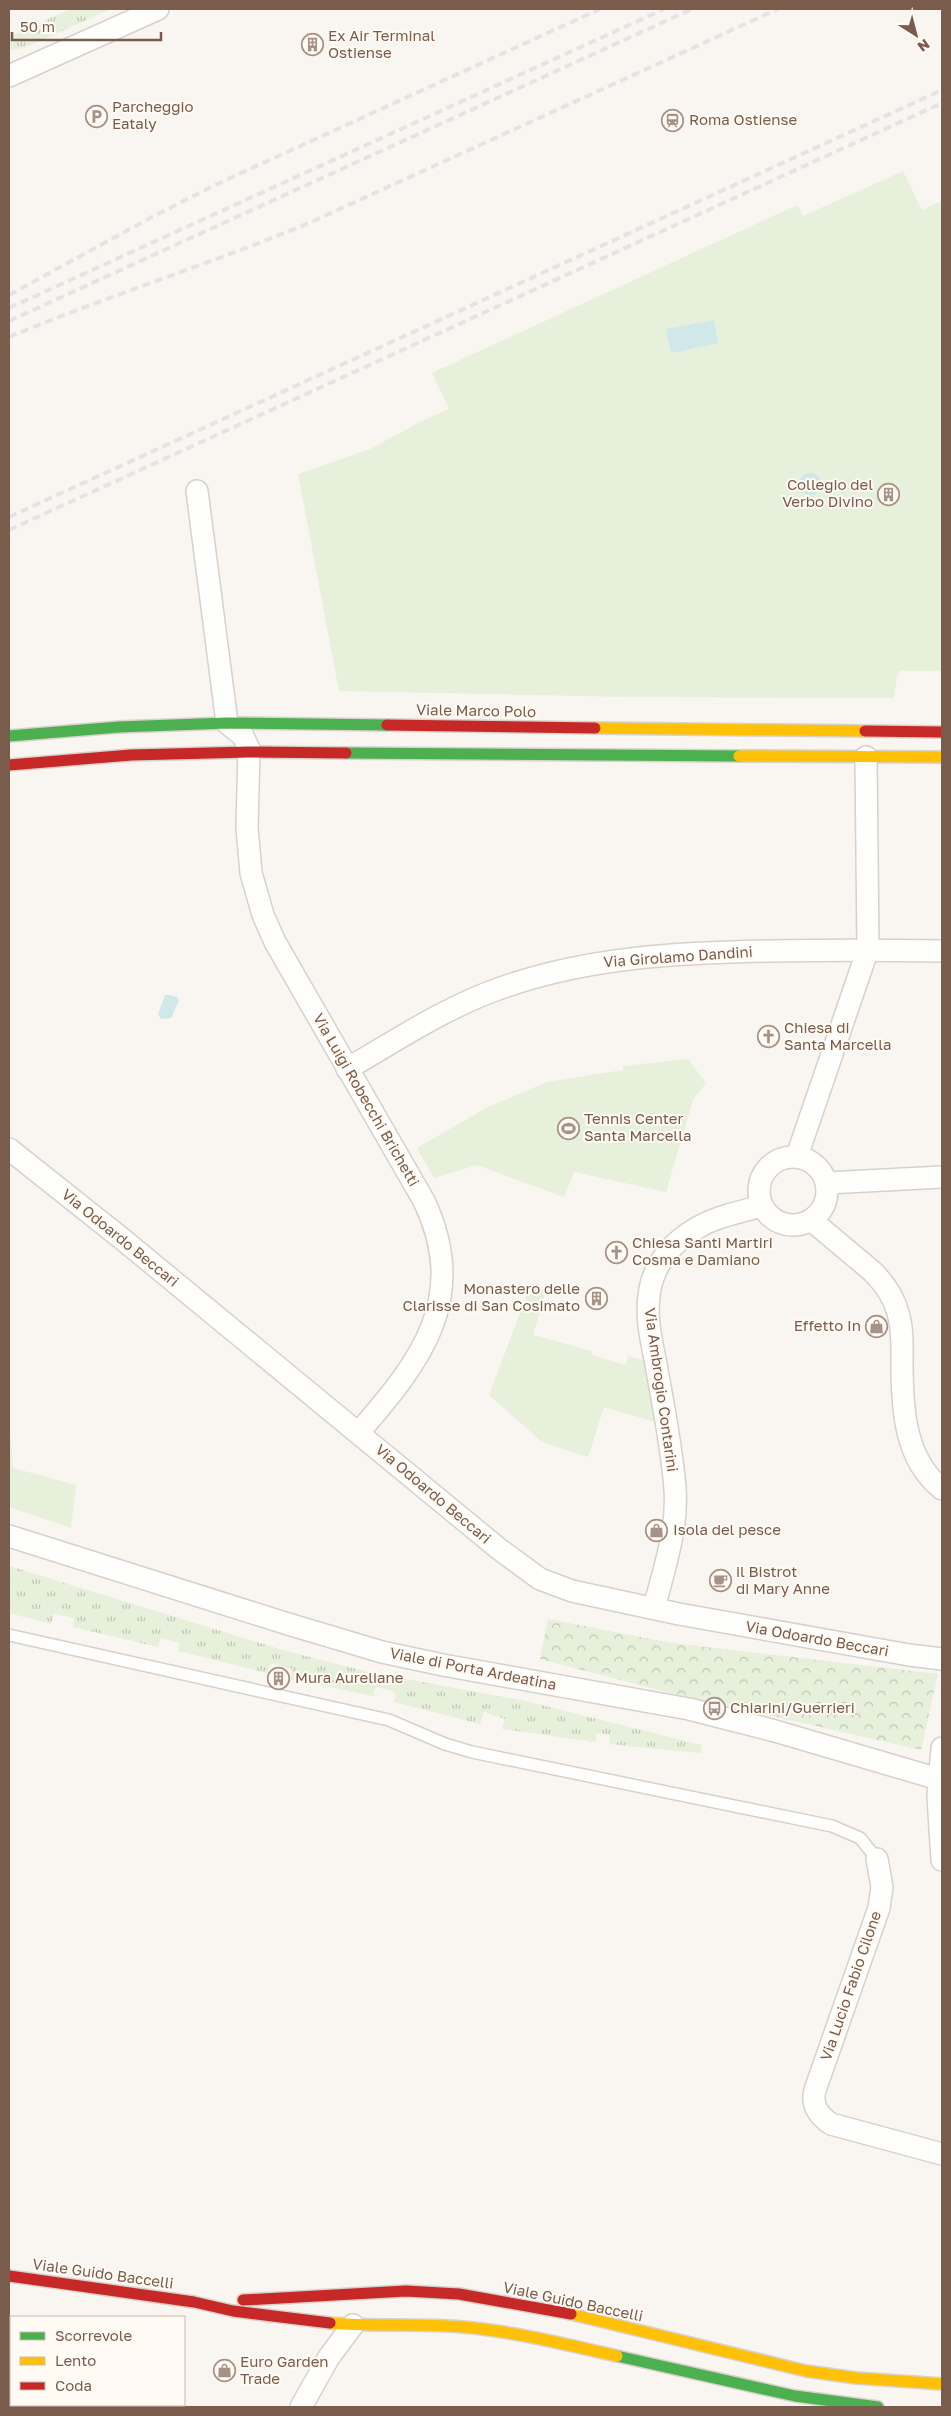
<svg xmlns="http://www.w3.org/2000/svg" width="951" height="2416" font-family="'Golos Text',sans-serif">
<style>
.grass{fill:url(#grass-tufts)}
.park{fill:url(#park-crowns)}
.garden{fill:#e7f0db}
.water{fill:#d0e8ea}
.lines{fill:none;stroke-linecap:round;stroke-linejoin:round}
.lane-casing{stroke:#d7d1cb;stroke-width:14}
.street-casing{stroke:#d7d1cb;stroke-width:24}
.fast-casing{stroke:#d9d2cb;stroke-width:14}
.slow-casing{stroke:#d9d2cb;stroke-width:14}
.jam-casing{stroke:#d9d2cb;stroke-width:14}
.lane{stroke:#fefefd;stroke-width:11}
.street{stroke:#fefefd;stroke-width:21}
.fast{stroke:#4caf50;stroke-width:11}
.slow{stroke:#ffc107;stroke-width:11}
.jam{stroke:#c62828;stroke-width:11}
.rail{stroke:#e6e3e7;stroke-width:4;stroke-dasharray:8 5;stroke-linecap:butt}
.labels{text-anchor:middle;stroke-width:4;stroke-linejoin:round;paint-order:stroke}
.poi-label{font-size:15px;fill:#7a5c4d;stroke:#fffaf3;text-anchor:start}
.street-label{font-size:15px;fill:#7a5c4d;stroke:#fffaf3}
</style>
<defs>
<pattern id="grass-tufts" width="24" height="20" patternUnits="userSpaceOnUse" patternTransform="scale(1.25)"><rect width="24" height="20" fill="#e7f0db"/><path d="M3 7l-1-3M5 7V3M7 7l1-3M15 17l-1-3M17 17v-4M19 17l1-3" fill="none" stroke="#c0c6b4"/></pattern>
<pattern id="park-crowns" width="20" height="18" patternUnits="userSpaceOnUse" patternTransform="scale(1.25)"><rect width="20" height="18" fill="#e7f0db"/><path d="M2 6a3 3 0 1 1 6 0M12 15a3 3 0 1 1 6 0" fill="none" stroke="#c0c6b4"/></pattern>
</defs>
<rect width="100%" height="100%" fill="#f9f5f0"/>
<g class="grass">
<path d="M70 9H111L24 48 9 50V37Z"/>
<path d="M9 1566 286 1651 368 1672 525 1701 702 1745 700 1753 609 1744 610 1735 597 1733 595 1742 502 1729 505 1719 484 1712 480 1724 394 1702 396 1692 376 1687 373 1696 290 1679 292 1669 271 1663 267 1673 178 1651 180 1643 161 1638 158 1647 73 1627 74 1618 54 1614 51 1624 9 1613Z"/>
</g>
<path class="park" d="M548 1619 672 1643 938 1674 921 1750 663 1691 540 1659Z"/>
<g class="garden">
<path d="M903 171 922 210 942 201V671H901L897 676 894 698 629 697 339 691 298 474 370 449 420 422 449 409 432 373 797 205 803 216Z"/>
<path d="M688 1059 706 1083 693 1100 666 1192 574 1172 564 1197 477 1165 434 1178 417 1148 486 1108 547 1082 623 1070V1066Z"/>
<path d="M531 1284 546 1290 533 1335 592 1351 591 1355 626 1365 628 1356 645 1360 656 1422 604 1407 588 1457 542 1442 489 1395Z"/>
<path d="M9 1415 13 1468 76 1485 71 1528 9 1507Z"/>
</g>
<g class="water">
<path d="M714 320 718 343 671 353 666 329Z"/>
<circle cx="810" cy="484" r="11"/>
<path d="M169 995 177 997 179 1001 171 1018 161 1019 158 1014 165 995Z"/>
</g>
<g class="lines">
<defs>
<path id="lane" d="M9 1635 389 1720 445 1744 472 1752 832 1826 860 1838 877 1859"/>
<g id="street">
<path d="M9 76 158 9"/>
<path d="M197 491 227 723 243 736 249 749 247 828 251 873 263 915 275 942 424 1201C470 1298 421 1361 359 1432"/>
<path d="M347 1069C397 1040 446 1007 501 988 588 957 677 953 769 951 827 950 884 950 942 951"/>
<path d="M9 1149 121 1238 499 1549 540 1579 572 1591 679 1614 909 1655 942 1659"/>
<path d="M797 1156 868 949 866 757"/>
<circle cx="793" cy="1191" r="34"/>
<path d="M827 1183 942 1177"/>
<path d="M811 1220 872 1271C884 1283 894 1297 898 1313 903 1329 902 1346 902 1363 902 1407 904 1459 942 1489"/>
<path d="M9 1536 288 1624 382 1652 443 1665 689 1709 775 1731 942 1780"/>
<path d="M654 1608C664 1569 678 1529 675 1489 672 1447 663 1405 656 1364 651 1340 645 1314 650 1289 655 1262 674 1241 697 1228 717 1216 740 1212 762 1206"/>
<path d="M942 1748 938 1797 942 1860"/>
<path d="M877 1859 882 1887 879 1908 815 2090C811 2105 818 2115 831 2124L942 2154"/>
<path d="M301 2407 329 2357 353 2325"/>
</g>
<g id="fast">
<path d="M9 736 119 727 227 723 387 725"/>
<path d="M346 753 739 756"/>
<path d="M617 2356 795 2396 878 2407"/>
</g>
<g id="slow">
<path d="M595 728 865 731"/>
<path d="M739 756 942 757"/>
<path d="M571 2314 806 2371 856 2378 942 2384"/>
<path d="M330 2323C374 2327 419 2323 463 2327 512 2331 569 2345 617 2356"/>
</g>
<g id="jam">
<path d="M387 725 595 728"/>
<path d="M865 731 942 732"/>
<path d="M9 765 131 755 249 752 346 753"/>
<path d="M9 2276 194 2302 233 2311 330 2323"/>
<path d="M243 2300 406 2291 459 2294 571 2314"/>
</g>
</defs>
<use href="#lane" class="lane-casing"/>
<use href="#street" class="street-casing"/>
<use href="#fast" class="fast-casing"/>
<use href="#slow" class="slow-casing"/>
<use href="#jam" class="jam-casing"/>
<use href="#lane" class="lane"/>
<use href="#street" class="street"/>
<use href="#fast" class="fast"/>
<use href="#slow" class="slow"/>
<use href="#jam" class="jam"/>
<g class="rail">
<path d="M9 295 152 217 215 185 600 9"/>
<path d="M9 308 664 9"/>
<path d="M9 321 692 9"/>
<path d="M9 337C108 296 210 264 309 223L778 9"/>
<path d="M9 517 942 90"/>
<path d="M9 530 942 103"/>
</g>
</g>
<defs>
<symbol id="building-ring" viewBox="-11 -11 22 22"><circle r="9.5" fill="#fffaf3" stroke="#a69286" stroke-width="1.5"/><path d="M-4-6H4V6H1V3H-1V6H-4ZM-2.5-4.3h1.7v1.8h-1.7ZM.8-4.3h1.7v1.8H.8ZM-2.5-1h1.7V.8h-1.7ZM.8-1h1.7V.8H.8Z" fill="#a69286"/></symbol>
<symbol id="parking-ring" viewBox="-11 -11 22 22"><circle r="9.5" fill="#fffaf3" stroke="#a69286" stroke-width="1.5"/><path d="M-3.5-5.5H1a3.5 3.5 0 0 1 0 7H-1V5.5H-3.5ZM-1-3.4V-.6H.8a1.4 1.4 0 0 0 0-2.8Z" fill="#a69286"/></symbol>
<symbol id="station-ring" viewBox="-11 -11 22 22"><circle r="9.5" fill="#fffaf3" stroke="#a69286" stroke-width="1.5"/><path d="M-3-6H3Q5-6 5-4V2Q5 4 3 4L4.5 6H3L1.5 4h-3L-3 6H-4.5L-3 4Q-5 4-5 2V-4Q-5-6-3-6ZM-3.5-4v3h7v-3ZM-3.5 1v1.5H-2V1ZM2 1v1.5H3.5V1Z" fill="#a69286"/></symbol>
<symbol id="church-ring" viewBox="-11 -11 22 22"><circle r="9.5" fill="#fffaf3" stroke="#a69286" stroke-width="1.5"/><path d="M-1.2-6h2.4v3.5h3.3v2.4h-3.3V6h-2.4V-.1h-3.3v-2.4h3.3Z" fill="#a69286"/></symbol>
<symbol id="stadium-ring" viewBox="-11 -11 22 22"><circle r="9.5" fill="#fffaf3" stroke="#a69286" stroke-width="1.5"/><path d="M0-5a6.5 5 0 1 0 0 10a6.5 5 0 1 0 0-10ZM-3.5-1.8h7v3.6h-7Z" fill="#a69286"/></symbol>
<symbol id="shop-ring" viewBox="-11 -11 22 22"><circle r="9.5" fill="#fffaf3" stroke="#a69286" stroke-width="1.5"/><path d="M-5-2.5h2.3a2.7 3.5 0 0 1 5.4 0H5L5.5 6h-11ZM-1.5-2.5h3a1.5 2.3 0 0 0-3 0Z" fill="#a69286"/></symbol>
<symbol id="cafe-ring" viewBox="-11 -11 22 22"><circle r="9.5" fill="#fffaf3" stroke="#a69286" stroke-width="1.5"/><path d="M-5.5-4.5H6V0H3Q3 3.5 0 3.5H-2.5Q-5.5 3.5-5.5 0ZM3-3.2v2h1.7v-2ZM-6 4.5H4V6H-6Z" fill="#a69286"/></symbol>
<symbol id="bus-ring" viewBox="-11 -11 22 22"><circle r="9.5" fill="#fffaf3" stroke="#a69286" stroke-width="1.5"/><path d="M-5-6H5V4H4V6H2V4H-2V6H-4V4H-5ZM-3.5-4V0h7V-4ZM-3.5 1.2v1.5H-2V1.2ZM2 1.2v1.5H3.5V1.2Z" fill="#a69286"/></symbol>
</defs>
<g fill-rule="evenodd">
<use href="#building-ring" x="300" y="32" width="25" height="25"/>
<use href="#parking-ring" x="84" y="104" width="25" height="25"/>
<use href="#station-ring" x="660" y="108" width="25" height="25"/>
<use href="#building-ring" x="876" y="482" width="25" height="25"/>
<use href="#church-ring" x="756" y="1024" width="25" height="25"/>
<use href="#stadium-ring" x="556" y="1116" width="25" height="25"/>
<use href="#church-ring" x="604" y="1240" width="25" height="25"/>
<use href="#building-ring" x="584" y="1286" width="25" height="25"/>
<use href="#shop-ring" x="864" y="1314" width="25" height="25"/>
<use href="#shop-ring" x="644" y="1518" width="25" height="25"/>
<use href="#cafe-ring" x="708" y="1568" width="25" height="25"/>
<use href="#building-ring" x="266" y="1666" width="25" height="25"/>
<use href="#bus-ring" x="702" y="1696" width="25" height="25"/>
<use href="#shop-ring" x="212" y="2358" width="25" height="25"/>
</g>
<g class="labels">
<g class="poi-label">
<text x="328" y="41">Ex Air Terminal<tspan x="328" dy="17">Ostiense</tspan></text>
<text x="112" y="112">Parcheggio<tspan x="112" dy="17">Eataly</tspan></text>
<text x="689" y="125">Roma Ostiense</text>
<text x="873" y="490" text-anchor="end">Collegio del<tspan x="873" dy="17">Verbo Divino</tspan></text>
<text x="784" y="1033">Chiesa di<tspan x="784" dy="17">Santa Marcella</tspan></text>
<text x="584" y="1124">Tennis Center<tspan x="584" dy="17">Santa Marcella</tspan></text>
<text x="632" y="1248">Chiesa Santi Martiri<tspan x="632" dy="17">Cosma e Damiano</tspan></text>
<text x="580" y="1294" text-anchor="end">Monastero delle<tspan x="580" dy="17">Clarisse di San Cosimato</tspan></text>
<text x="861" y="1331" text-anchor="end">Effetto In</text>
<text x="673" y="1535">Isola del pesce</text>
<text x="736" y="1577">il Bistrot<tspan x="736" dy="17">di Mary Anne</tspan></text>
<text x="295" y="1683">Mura Aureliane</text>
<text x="730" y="1713">Chiarini/Guerrieri</text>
<text x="240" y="2367">Euro Garden<tspan x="240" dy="17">Trade</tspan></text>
</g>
<g class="street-label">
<text transform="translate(476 711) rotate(1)" y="5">Viale Marco Polo</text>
<text transform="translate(678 957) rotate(-4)" y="5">Via Girolamo Dandini</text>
<text transform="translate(366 1100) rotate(60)" y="5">Via Luigi Robecchi Brichetti</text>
<text transform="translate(120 1238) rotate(39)" y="5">Via Odoardo Beccari</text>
<text transform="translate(661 1390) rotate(82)" y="5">Via Ambrogio Contarini</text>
<text transform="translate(433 1494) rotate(40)" y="5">Via Odoardo Beccari</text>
<text transform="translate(817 1639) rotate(10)" y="5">Via Odoardo Beccari</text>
<text transform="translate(473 1669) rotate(11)" y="5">Viale di Porta Ardeatina</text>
<text transform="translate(851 1986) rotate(-71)" y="5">Via Lucio Fabio Cilone</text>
<text transform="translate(103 2274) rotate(8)" y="5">Viale Guido Baccelli</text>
<text transform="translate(573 2302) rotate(12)" y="5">Viale Guido Baccelli</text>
</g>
</g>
<rect width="951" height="2416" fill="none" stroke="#7a5c4d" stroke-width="20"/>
<rect x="10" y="2316" width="175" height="90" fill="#fffaf3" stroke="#cabbb1"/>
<rect x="20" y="2332" width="25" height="8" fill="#4caf50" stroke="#cabbb1"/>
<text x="55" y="2341" font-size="15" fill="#7a5c4d">Scorrevole</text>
<rect x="20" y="2357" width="25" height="8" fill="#ffc107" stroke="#cabbb1"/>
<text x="55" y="2366" font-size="15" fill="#7a5c4d">Lento</text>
<rect x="20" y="2382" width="25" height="8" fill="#c62828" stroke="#cabbb1"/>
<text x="55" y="2391" font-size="15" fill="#7a5c4d">Coda</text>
<g transform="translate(916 35) rotate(144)" stroke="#fffaf3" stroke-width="4" paint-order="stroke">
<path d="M0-4L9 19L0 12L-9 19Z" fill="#7a5c4d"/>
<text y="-8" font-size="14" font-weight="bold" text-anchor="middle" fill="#7a5c4d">N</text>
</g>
<path d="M12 32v8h149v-8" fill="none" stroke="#7a5c4d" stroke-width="2.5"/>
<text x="20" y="32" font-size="15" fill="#7a5c4d" stroke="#fffaf3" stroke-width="4" paint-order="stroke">50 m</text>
</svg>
